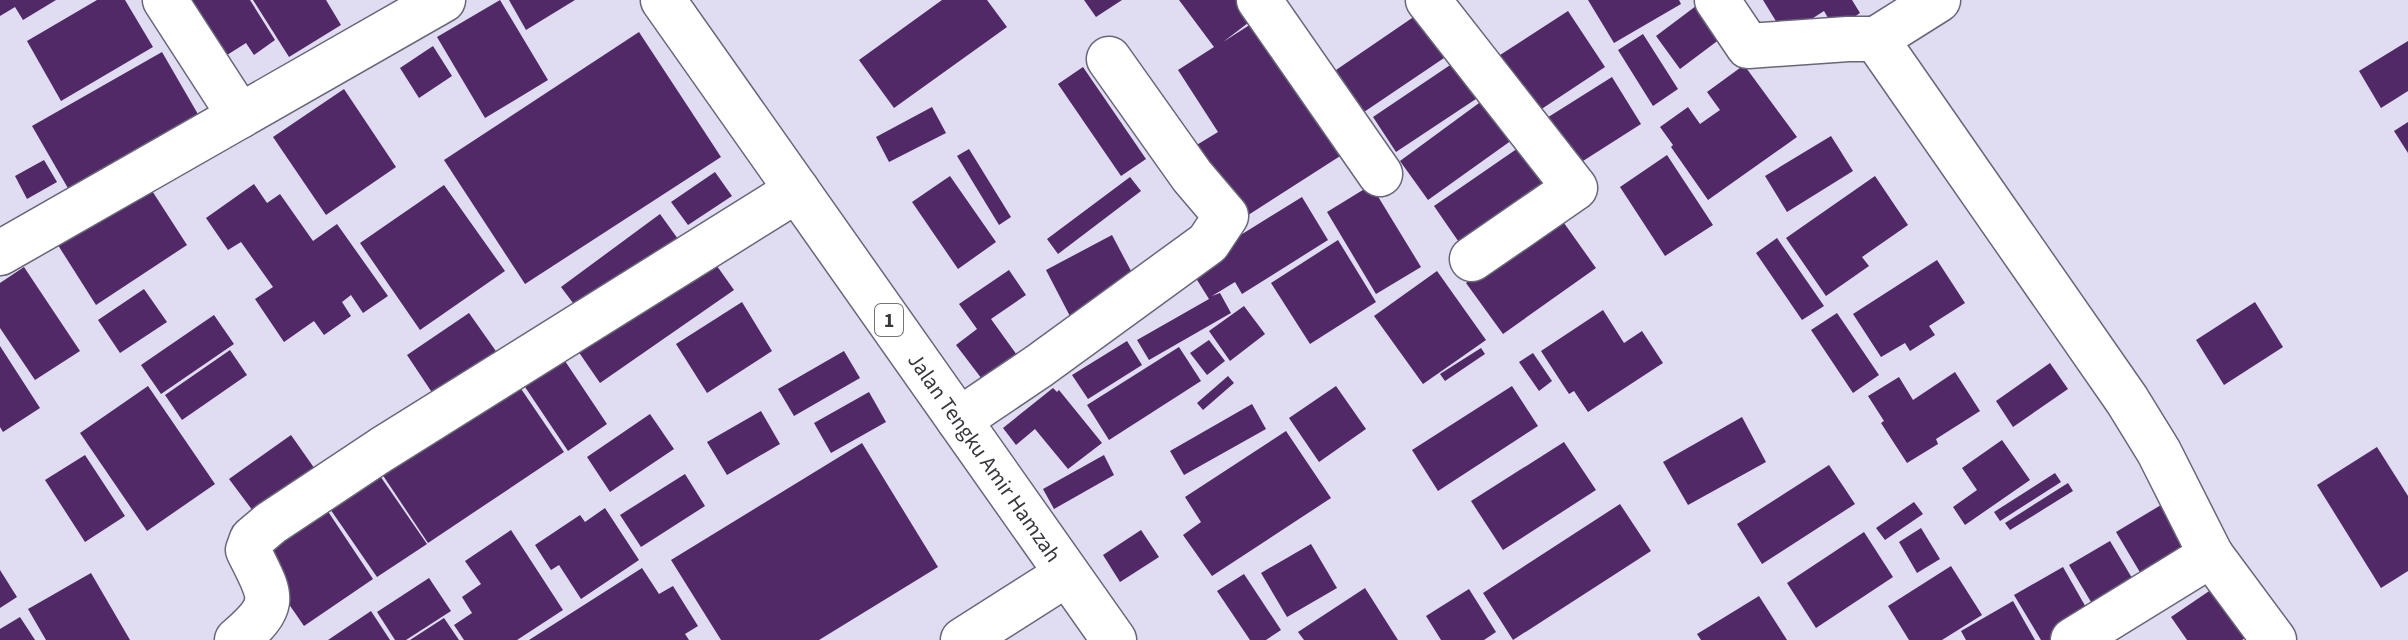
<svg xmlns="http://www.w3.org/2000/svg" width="2408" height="640" font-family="'Source Sans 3',sans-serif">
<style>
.building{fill:#502966}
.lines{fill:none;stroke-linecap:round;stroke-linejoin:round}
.minor-casing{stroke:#696679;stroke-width:47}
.highway-casing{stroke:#696679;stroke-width:47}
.minor{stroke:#fff;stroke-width:44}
.highway{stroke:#fff;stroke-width:44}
.labels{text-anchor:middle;stroke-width:8;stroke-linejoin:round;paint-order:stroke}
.shield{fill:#fff;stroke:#747379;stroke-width:2}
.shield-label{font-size:20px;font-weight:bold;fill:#38373f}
.street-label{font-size:22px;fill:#38373f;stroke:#fff}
</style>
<rect width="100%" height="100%" fill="#e0dcf2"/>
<g class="building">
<path d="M0 0H56L23 20 15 7 0 16Z"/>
<path d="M97 0H125L153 47 61 101 27 41Z"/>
<path d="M177 0H250L275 40 254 55 246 43 216 62Z"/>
<path d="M253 0H326L341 25 289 57Z"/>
<path d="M500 0 548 80 485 118 437 37Z"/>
<path d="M509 0H575L526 30Z"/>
<path d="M942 0H987L1007 27 894 108 859 60Z"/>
<path d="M1084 0H1122L1096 17Z"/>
<path d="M1179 0H1238L1252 20 1223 42 1262 17 1348 151 1242 219 1195 146 1218 132 1178 70 1214 47Z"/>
<path d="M1588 0H1679L1681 4 1614 43Z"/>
<path d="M1704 0 1728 33 1680 69 1656 36Z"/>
<path d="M1763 0H1852L1860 13 1835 30 1824 11 1785 36Z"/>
<path d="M1568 11 1605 67 1534 114 1497 57Z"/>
<path d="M1415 16 1444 58 1364 112 1336 70Z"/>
<path d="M639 32 721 157 525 284 444 160Z"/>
<path d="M1643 34 1678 89 1653 106 1618 50Z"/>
<path d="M2408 41V91L2381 108 2359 71Z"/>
<path d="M433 46 452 76 419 98 400 68Z"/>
<path d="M162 52 199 116 69 190 32 126Z"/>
<path d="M1468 53 1491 89 1396 152 1373 117Z"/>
<path d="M1744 65 1797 137 1708 200 1671 147 1673 145 1660 127 1688 107 1700 124 1720 110 1707 92Z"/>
<path d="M1083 67 1146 159 1121 176 1058 84Z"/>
<path d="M1612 77 1641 124 1572 168 1542 121Z"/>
<path d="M344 89 396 167 326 215 273 137Z"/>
<path d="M1490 95 1519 135 1428 200 1400 161Z"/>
<path d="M932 107 946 133 889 162 876 137Z"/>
<path d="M2408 122V153L2394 131Z"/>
<path d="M1831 136 1853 171 1787 212 1765 176Z"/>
<path d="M1521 146 1552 191 1465 251 1434 206Z"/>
<path d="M969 149 1011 217 999 225 957 156Z"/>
<path d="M1667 155 1713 225 1665 256 1620 187Z"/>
<path d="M44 160 57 182 27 199 15 176Z"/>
<path d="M715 172 732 196 688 225 671 202Z"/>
<path d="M950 176 996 242 958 269 912 202Z"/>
<path d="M1875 176 1908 225 1862 257 1869 266 1826 296 1786 238Z"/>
<path d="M1130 177 1141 191 1058 254 1047 239Z"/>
<path d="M147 183 187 245 96 305 56 242Z"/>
<path d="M254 184 267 203 280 194 313 241 337 224 388 296 363 313 351 295 342 302 351 316 324 335 314 321 284 342 255 299 273 287 241 242 228 250 206 218Z"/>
<path d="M444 185 505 271 420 330 360 243Z"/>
<path d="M1371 185 1421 267 1376 294 1327 212Z"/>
<path d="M1302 197 1328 240 1242 294 1235 282 1212 296 1220 293 1231 313 1149 360 1137 340 1209 299 1189 267Z"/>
<path d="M660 214 683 246 585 319 561 287Z"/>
<path d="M1559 216 1596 268 1503 334 1466 283Z"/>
<path d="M1112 235 1139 286 1073 322 1046 270Z"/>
<path d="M1777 238 1824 306 1802 320 1756 253Z"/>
<path d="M1338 240 1376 302 1310 344 1271 283Z"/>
<path d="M712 259 734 290 600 383 578 351Z"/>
<path d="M1937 260 1965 303 1929 326 1935 335 1910 351 1905 343 1881 357 1853 314Z"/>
<path d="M24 267 80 351 35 380 0 328V283Z"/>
<path d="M1009 270 1026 295 991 319 1022 362 988 387 956 345 977 329 959 304Z"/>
<path d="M1437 271 1486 340 1423 384 1374 316Z"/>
<path d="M144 289 167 322 120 353 98 320Z"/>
<path d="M742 302 772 351 707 393 676 344Z"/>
<path d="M2255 302 2283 347 2224 385 2196 340Z"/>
<path d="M1244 306 1265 334 1230 361 1209 331Z"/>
<path d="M1603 310 1624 343 1642 331 1663 363 1588 412 1574 391 1569 394 1541 351Z"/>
<path d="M469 313 498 354 435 397 407 355Z"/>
<path d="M1837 313 1879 375 1853 393 1811 330Z"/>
<path d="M214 315 234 344 161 394 141 365Z"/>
<path d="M1209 340 1225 361 1207 375 1190 353Z"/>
<path d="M1127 341 1142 365 1088 399 1072 375Z"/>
<path d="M0 346 40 408 3 432 0 427Z"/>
<path d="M1179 347 1201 381 1109 440 1087 405Z"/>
<path d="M1481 348 1485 354 1445 381 1440 374Z"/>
<path d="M557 349 607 424 568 451 517 375Z"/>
<path d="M230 350 247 375 182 420 165 395Z"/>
<path d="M844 351 860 378 794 416 778 389Z"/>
<path d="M1533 353 1552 381 1539 391 1519 362Z"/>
<path d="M2050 363 2068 389 2013 427 1996 401Z"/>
<path d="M1955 372 1980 411 1936 439 1938 444 1907 463 1881 423 1884 421 1868 396 1899 377 1913 400Z"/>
<path d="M1228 376 1234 383 1203 410 1197 403Z"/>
<path d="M513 377 564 452 428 543 378 468Z"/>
<path d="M148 386 215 484 147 531 80 433Z"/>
<path d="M1336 386 1366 429 1319 462 1289 418Z"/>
<path d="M1512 386 1538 426 1438 491 1412 450Z"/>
<path d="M1053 388 1057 392 1059 390 1102 443 1068 469 1035 429 1016 445 1003 428Z"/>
<path d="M869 392 886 422 831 453 814 423Z"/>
<path d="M1252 404 1266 429 1184 475 1170 451Z"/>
<path d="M761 411 780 444 727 475 707 442Z"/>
<path d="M650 414 674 449 610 492 587 457Z"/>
<path d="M1742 417 1766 462 1688 505 1663 462Z"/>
<path d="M1286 431 1331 498 1212 576 1183 535 1201 522 1185 497Z"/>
<path d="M291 435 317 472 256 515 229 479Z"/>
<path d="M2002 440 2030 480 1965 525 1953 507 1977 490 1962 468Z"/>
<path d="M1564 442 1596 490 1503 550 1471 501Z"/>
<path d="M862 443 938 567 819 640H721L671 560Z"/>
<path d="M2377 447 2408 496V571L2381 588 2317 485Z"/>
<path d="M85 455 125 516 85 542 45 480Z"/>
<path d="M1104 455 1114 475 1054 509 1043 489Z"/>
<path d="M1829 465 1855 504 1762 564 1737 524Z"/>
<path d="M376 470 427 544 377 577 326 503Z"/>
<path d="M2055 473 2061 482 2000 521 1994 512Z"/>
<path d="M685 474 705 506 641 547 620 515Z"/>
<path d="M2068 483 2073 491 2010 530 2005 523Z"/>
<path d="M1914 502 1923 514 1885 540 1876 528Z"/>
<path d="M323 504 373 579 304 626 253 552Z"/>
<path d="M1620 504 1651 551 1513 640 1483 593Z"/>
<path d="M2161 505 2185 547 2141 574 2116 532Z"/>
<path d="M605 508 639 560 581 599 559 565 551 570 535 545 580 515 585 522Z"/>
<path d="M1921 528 1940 559 1917 573 1899 542Z"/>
<path d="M511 530 563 610 517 640H464L454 625 472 613 462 597 481 584 465 561Z"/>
<path d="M1141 530 1159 557 1120 582 1103 555Z"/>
<path d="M1864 532 1893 577 1816 628 1787 583Z"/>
<path d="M2110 541 2135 583 2094 607 2069 565Z"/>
<path d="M1311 544 1337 588 1287 617 1261 573Z"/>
<path d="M1951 566 1982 615 1942 640H1909L1888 606Z"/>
<path d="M2063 567 2092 618 2055 640H2041L2014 595Z"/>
<path d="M642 568 659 594 673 586 698 626 685 634 689 640H529Z"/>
<path d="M0 570 17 597 0 608Z"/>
<path d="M91 573 130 640H46L28 609Z"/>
<path d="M1244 574 1281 630 1266 640H1250L1217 591Z"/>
<path d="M429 578 451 611 406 640H395L377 612Z"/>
<path d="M2221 583 2254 632 2242 640H2187L2171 617Z"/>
<path d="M1365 588 1398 640H1304L1298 632Z"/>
<path d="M1469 589 1496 632 1484 640H1441L1426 616Z"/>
<path d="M1759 596 1787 640H1701L1697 634Z"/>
<path d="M2013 601 2035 640H1966L1961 631Z"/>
<path d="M371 611 390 640H328Z"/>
<path d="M20 617 35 640H0V629Z"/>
<path d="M444 618 459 640H410Z"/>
</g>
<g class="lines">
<defs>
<g id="minor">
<path d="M165 0 240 116"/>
<path d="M1259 0 1380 174"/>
<path d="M1428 0 1575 188 1472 259"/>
<path d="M1717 0 1748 46 1848 39H1876"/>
<path d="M1938 0 1876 39 2127 400 2159 452 2211 555 2073 640"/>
<path d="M0 253 443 0"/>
<path d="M959 420 1039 366 1208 243 1226 216 1192 176 1109 59"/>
<path d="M2211 555 2274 640"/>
<path d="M237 640C280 603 271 597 248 550L252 539 271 523 381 450 797 190"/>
<path d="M963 640 1067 574"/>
</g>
<path id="highway" d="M663 0 1114 640"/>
</defs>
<use href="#minor" class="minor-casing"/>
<use href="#highway" class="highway-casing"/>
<use href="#minor" class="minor"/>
<use href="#highway" class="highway"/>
</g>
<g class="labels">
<rect class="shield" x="875" y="304" width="28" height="32" rx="6"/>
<g class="shield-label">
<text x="889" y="327">1</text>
</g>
<g class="street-label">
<text transform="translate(985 457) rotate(55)" y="8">Jalan Tengku Amir Hamzah</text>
</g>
</g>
</svg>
